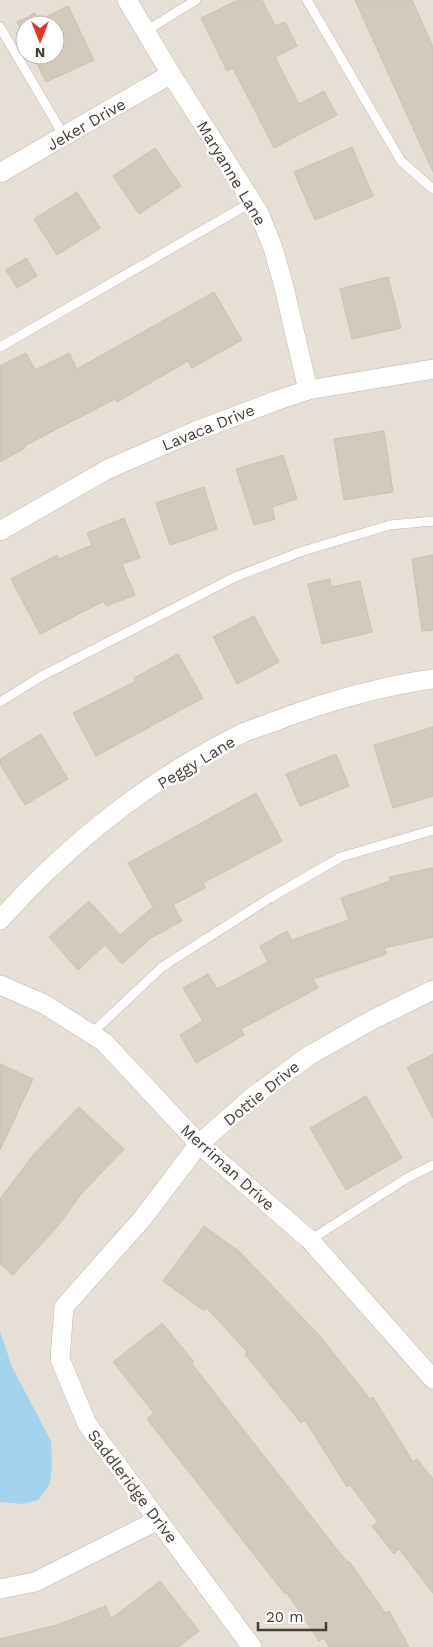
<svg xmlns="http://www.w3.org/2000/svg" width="433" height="1647" font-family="'Work Sans',sans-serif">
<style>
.residential{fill:#e6dfd5;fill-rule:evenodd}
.water{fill:#a5d3ec}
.building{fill:#d3c9bc;stroke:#cec0b0}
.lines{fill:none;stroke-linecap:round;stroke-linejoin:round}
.service-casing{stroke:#c0b8ac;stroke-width:10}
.minor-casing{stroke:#c0b8ac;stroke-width:20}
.service{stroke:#fff;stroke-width:9}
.minor{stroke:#fff;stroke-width:19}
.labels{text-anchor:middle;stroke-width:5;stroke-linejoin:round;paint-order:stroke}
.street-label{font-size:16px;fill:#453e36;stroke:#fff}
</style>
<rect width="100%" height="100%" fill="#f2eee6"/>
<path class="residential" d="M0 0H433V1647H0ZM25 25H55V55H25Z"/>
<path class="water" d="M0 1331 12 1367 51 1441 52 1465 50 1484 38 1500 22 1504 0 1502Z"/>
<g class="building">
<path d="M238 0H262L275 26 285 22 297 46 275 57 299 104 324 91 337 115 274 148 233 68 227 71 201 18Z"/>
<path d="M355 0H412L433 47V172Z"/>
<path d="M68 6 94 60 46 82 33 55H55V25H25V39L17 22 35 13 38 21Z"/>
<path d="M352 147 373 196 315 220 294 172Z"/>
<path d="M155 148 181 186 139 214 113 176Z"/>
<path d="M77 192 100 228 57 255 34 219Z"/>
<path d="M26 258 37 276 17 288 6 270Z"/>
<path d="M388 277 401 328 352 339 340 289Z"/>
<path d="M214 292 242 340 192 368 188 361 117 402 115 399 24 446 25 448 0 462V366L26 353 35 370 69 353 77 369Z"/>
<path d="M384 431 393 492 344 500 334 439Z"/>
<path d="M283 455 297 499 272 507 275 519 254 525 236 469Z"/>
<path d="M204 487 217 529 170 545 156 503Z"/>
<path d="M124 518 140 558 122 564 135 595 106 606 104 601 40 634 11 579 57 555 59 559 92 545 87 533Z"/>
<path d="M433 555V630L422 631 412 559Z"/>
<path d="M330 579 331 587 360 581 372 632 322 644 308 584Z"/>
<path d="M254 616 279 662 237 684 213 637Z"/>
<path d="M178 654 203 698 96 756 73 713 136 681 134 678Z"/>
<path d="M433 727V796L393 808 374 745Z"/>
<path d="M41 734 68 779 25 805 0 764V759Z"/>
<path d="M336 754 349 786 300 806 286 774Z"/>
<path d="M256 793 282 841 203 883 205 888 173 905 182 921 151 938 122 964 105 945 78 970 49 937 89 901 120 935 153 907 128 863Z"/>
<path d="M433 868V937L384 948 387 954 313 979 318 988 241 1029 244 1035 196 1063 180 1035 203 1021 183 988 208 974 217 989 268 962 260 946 287 931 292 940 349 920 341 898 390 881 389 877Z"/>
<path d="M433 1054V1118L407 1067Z"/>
<path d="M0 1064 33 1079 0 1150Z"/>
<path d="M366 1096 402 1158 346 1190 310 1128Z"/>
<path d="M79 1107 124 1149 82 1193 58 1226 13 1275 0 1264V1199L34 1154Z"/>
<path d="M204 1226 240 1252 318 1334 370 1399 373 1397 413 1462 417 1459 433 1479V1593L399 1549 394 1554 372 1526 378 1522 350 1485 347 1487 305 1420 301 1423 245 1354 247 1352 206 1307 204 1311 163 1281Z"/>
<path d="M162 1323 194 1362 192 1364 347 1562 349 1561 385 1613 389 1611 409 1647H329L324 1638 319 1641 287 1593 285 1594 147 1419 154 1413 113 1362Z"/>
<path d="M160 1581 199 1631 178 1647H0V1639L57 1625 106 1606 111 1619Z"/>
</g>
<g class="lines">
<defs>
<g id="service">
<path d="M307 0 401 161 433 189"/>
<path d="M0 27 64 136"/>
<path d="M146 31 196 0"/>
<path d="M0 347 252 202"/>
<path d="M0 702 40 677 235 577 303 551 390 525 433 521"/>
<path d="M91 1034 162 967 270 898 341 857 433 830"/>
<path d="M310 1240 407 1178 433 1165"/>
</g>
<g id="minor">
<path d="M127 0 171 74 259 213 273 248 283 283 308 390"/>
<path d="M0 173 171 74"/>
<path d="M0 531 108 469 196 431 275 401 308 390 433 369"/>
<path d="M0 920C68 844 151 778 243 733 257 727 272 723 286 717 333 700 383 686 433 679"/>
<path d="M0 985 44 1004 104 1042 199 1144 310 1240 433 1379"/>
<path d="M0 1589 35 1582 158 1520"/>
<path d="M252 1647 87 1424 60 1359 64 1307 142 1219 199 1144 255 1095 310 1055 372 1020 433 990"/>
</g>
</defs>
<use href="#service" class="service-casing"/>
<use href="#minor" class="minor-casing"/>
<use href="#service" class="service"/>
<use href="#minor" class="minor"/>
</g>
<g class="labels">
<g class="street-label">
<text transform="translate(86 124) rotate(-30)" y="6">Jeker Drive</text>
<text transform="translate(232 173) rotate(59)" y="6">Maryanne Lane</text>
<text transform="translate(208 427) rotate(-22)" y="6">Lavaca Drive</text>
<text transform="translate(196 762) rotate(-31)" y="6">Peggy Lane</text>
<text transform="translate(261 1093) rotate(-39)" y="6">Dottie Drive</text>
<text transform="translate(228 1167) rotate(42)" y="6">Merriman Drive</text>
<text transform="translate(133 1486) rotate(53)" y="6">Saddleridge Drive</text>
</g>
</g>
<g transform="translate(40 40) rotate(180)"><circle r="24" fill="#ffffff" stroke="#b5b2af"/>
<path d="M0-4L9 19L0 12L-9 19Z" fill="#ee3421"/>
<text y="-8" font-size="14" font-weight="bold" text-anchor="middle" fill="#453e36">N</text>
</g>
<path d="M258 1622v8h68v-8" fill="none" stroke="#453e36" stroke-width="2.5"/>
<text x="266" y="1622" font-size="15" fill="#453e36" stroke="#ffffff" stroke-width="4" paint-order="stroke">20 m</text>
</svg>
